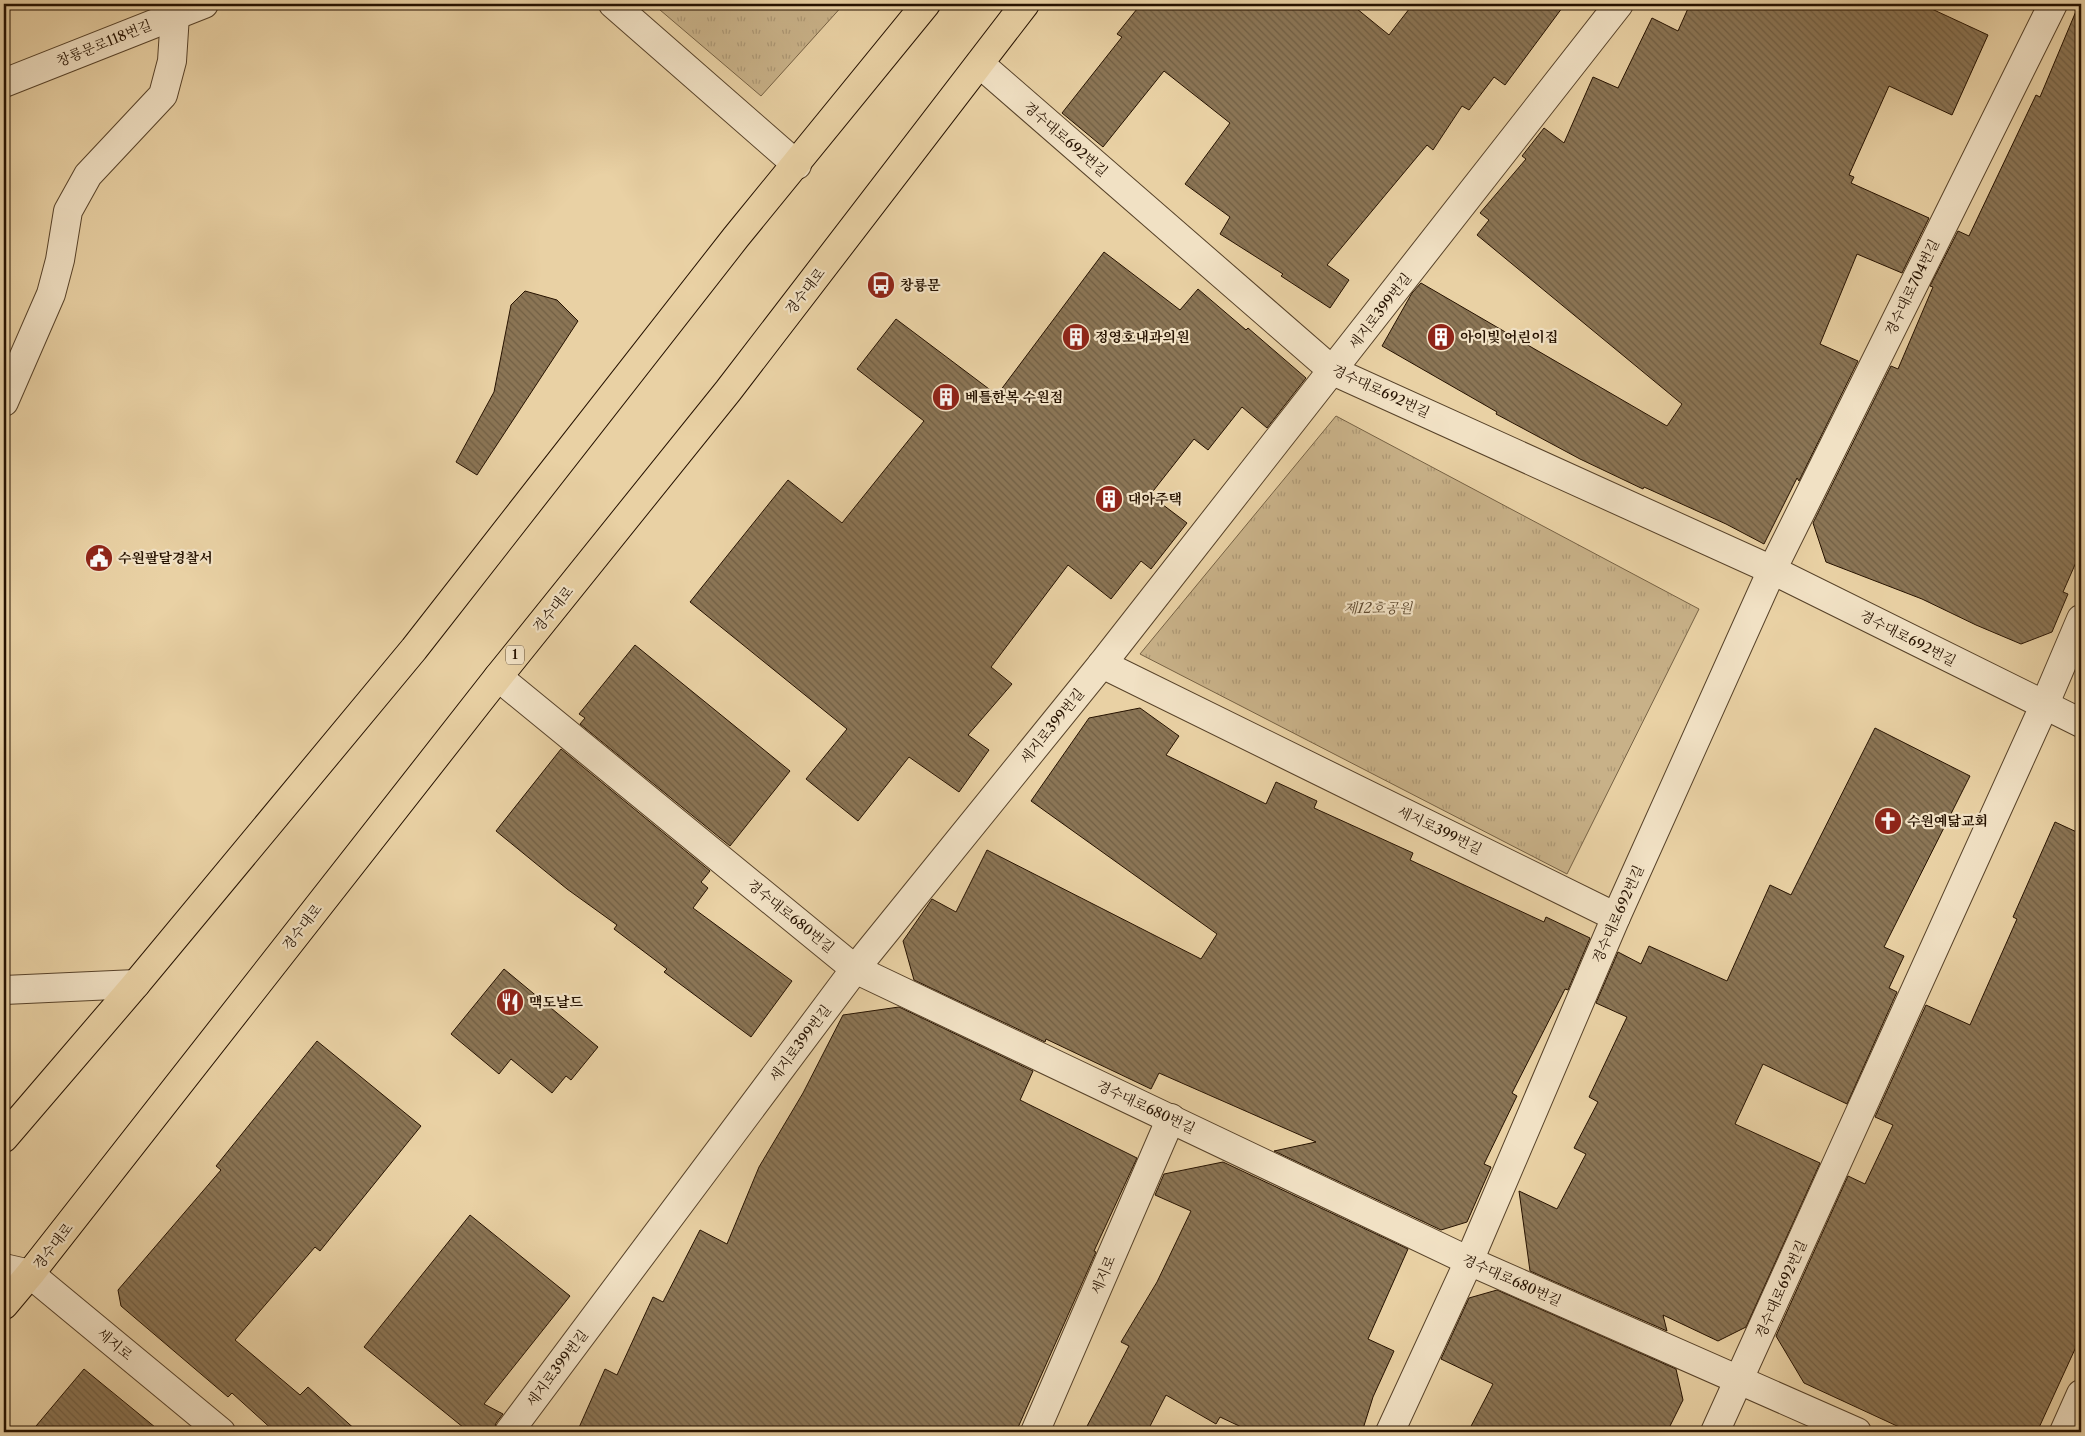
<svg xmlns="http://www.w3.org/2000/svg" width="2085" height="1436" font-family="'Libre Caslon Text','Noto Serif KR',serif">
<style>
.grass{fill:url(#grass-tufts);stroke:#776244}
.building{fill:url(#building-back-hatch);stroke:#261200}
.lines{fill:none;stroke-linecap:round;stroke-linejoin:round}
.minor-casing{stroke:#574229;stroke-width:30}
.major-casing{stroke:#261200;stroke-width:30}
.minor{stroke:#f1e1c4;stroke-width:28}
.major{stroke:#e9d1a4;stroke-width:28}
.labels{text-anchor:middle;stroke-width:4.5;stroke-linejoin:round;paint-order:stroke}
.shield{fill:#f1e1c4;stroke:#63503b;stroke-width:1}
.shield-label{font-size:12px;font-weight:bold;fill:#261200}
.street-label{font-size:14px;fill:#261200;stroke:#f1e1c4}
.poi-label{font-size:14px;font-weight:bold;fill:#261200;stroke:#f1e1c4;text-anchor:start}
.park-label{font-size:14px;font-style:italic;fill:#5f4a30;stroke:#f1e1c4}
</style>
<defs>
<pattern id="grass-tufts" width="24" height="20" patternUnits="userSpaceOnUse" patternTransform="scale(1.25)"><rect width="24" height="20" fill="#c8b188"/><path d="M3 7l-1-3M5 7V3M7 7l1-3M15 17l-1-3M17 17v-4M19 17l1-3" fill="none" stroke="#ac9774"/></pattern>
<pattern id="building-back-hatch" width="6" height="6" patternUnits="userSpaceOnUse" patternTransform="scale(1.25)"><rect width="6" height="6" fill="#8b7555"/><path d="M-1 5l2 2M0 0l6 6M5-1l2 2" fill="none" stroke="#715f44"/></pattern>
</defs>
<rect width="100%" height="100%" fill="#e9d1a4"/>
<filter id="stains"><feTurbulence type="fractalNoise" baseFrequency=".004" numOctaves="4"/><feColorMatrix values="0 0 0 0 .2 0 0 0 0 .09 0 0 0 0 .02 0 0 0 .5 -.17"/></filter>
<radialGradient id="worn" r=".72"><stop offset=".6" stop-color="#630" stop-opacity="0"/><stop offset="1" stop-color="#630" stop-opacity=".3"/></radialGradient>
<g class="grass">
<path d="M653 4H844L761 96Z"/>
<path d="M1336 416 1699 609 1567 874 1140 654Z"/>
</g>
<g class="building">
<path d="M1141 4H1351L1389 35 1413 4H1565L1505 85 1494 77 1469 110 1462 106 1433 150 1427 145 1327 265 1349 280 1330 308 1281 276 1283 274 1220 234 1230 217 1185 184 1230 123 1164 71 1103 147 1062 113 1122 37 1117 34Z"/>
<path d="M1690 4H1921L1988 35 1952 115 1889 86 1849 175 1854 177 1851 183 1929 218 1902 273 1857 254 1820 344 1858 361 1799 481 1797 478 1764 544 1726 524 1644 487 1643 489 1580 459 1496 414 1497 412 1382 346 1412 293 1421 283 1667 426 1682 404 1477 235 1489 220 1480 213 1526 159 1522 156 1544 128 1564 143 1593 77 1618 88 1652 18 1678 31Z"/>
<path d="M2079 4H2081V551L2063 592 2068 594 2052 632 2021 644 1976 625 1922 599 1826 562 1813 523 1887 374 1891 366 1898 369 1933 287 1930 286 1958 231 1969 236 2036 95 2040 97Z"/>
<path d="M1104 252 1180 310 1198 289 1246 330 1248 328 1306 378 1267 428 1242 407 1208 450 1194 439 1150 495 1187 523 1151 569 1141 561 1111 599 1068 565 991 667 1012 684 968 735 989 750 959 792 909 757 858 821 806 779 847 729 690 602 788 480 842 523 924 421 857 369 896 319 997 395Z"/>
<path d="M525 291 557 300 578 321 477 475 456 462 494 392 511 305Z"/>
<path d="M635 645 790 771 730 846 580 724 585 718 579 714Z"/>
<path d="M1140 708 1179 736 1166 755 1266 804 1276 782 1317 801 1314 808 1413 853 1410 860 1544 922 1546 917 1590 938 1568 990 1565 989 1562 995 1512 1093 1517 1096 1484 1164 1491 1167 1467 1222 1441 1230 1274 1151 1316 1142 1159 1073 1151 1089 1046 1039 1045 1042 914 980 903 941 932 899 956 912 987 850 1201 959 1217 934 1031 801 1089 718Z"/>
<path d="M1875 728 1970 776 1884 947 1904 956 1889 988 1897 992 1847 1104 1763 1064 1735 1124 1820 1163 1746 1327 1718 1341 1663 1315 1667 1331 1530 1271 1519 1191 1557 1209 1586 1154 1574 1148 1598 1102 1589 1097 1627 1017 1596 1003 1618 952 1641 964 1649 946 1727 981 1770 885 1791 895Z"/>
<path d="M561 749 710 871 701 882 708 888 693 908 792 981 751 1037 664 972 667 969 614 929 617 925 567 889 496 831Z"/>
<path d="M2055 822 2081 834V1336L2037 1432H1910L1804 1383 1776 1336 1848 1176 1865 1184 1893 1125 1875 1117 1926 1005 1970 1025 2017 919 2013 917Z"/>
<path d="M504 969 598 1047 571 1080 566 1076 552 1093 511 1059 499 1074 451 1034Z"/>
<path d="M899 1007 1033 1071 1020 1100 1137 1158 1094 1251 1096 1252 1016 1432H577L605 1369 617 1375 653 1297 663 1302 700 1230 727 1244 759 1167 803 1093 843 1015Z"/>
<path d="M317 1041 421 1126 320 1251 315 1247 235 1340 300 1395 308 1387 358 1432H275L232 1393 228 1397 121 1306 118 1290 221 1170 216 1166Z"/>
<path d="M1223 1162 1408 1249 1368 1339 1394 1351 1373 1397 1362 1432H1252L1220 1417 1216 1424 1166 1395 1147 1432H1084L1129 1346 1121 1342 1157 1282 1191 1211 1155 1195 1164 1174Z"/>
<path d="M470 1215 570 1296 484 1404 503 1414 496 1423 494 1432H469L364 1347Z"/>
<path d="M1497 1290 1676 1369 1683 1400 1667 1432H1468L1493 1384 1441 1359 1469 1298Z"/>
<path d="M84 1369 161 1432H31Z"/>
</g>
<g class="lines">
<defs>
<g id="minor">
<path d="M613 4 797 165"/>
<path d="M980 64 1333 371 1772 570 2081 723"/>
<path d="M4 83 204 4"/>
<path d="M4 402 51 294 60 260 68 211 88 175 163 95 172 61 175 15"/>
<path d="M1102 664 1616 917"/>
<path d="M498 677 855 969 1469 1261 1857 1432"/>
<path d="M4 990 136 984"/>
<path d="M4 1268 30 1274 221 1432"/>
<path d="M509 1432 855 969 1102 664 1619 4"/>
<path d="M1035 1432 1171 1118"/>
<path d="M1390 1432 1469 1261 1616 917 1772 570 2053 4"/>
<path d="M1715 1432 2044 706 2081 619"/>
<path d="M2064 1432 2081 1394"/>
</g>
<g id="major">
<path d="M4 1138 136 984 414 649 736 237 926 4"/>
<path d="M4 1305 30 1274 498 677 728 391 1025 4"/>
</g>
</defs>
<use href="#minor" class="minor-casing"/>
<use href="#major" class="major-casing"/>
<use href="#minor" class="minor"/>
<use href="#major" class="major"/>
</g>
<defs>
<symbol id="bus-disc" viewBox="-11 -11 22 22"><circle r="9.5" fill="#8f2418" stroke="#f1e1c4"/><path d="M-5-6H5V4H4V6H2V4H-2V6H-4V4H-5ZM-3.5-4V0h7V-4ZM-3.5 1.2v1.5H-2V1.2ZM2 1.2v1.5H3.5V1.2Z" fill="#fff"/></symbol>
<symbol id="building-disc" viewBox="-11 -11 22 22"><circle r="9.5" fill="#8f2418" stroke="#f1e1c4"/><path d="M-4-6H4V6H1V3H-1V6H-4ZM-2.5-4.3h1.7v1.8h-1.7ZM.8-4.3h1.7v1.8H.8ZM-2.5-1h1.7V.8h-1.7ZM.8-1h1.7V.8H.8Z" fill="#fff"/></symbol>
<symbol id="civic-disc" viewBox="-11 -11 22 22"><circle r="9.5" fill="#8f2418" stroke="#f1e1c4"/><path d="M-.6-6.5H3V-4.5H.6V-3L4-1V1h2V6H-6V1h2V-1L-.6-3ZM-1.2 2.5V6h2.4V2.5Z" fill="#fff"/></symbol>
<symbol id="church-disc" viewBox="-11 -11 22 22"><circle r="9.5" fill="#8f2418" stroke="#f1e1c4"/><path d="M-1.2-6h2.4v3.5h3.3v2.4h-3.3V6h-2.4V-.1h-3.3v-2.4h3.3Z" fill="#fff"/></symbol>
<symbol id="restaurant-disc" viewBox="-11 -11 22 22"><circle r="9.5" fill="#8f2418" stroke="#f1e1c4"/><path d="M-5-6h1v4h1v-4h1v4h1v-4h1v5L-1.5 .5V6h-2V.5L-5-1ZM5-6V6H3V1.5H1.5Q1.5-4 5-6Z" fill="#fff"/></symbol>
</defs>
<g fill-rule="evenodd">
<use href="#bus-disc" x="865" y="269" width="32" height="32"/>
<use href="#building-disc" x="1060" y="321" width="32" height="32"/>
<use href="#building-disc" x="1425" y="321" width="32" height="32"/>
<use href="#building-disc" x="930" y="381" width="32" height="32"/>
<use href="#building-disc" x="1093" y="483" width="32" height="32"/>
<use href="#civic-disc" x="83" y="542" width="32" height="32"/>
<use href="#church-disc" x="1872" y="805" width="32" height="32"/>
<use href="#restaurant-disc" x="494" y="986" width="32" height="32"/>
</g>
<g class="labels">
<rect class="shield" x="506" y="645.5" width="18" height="19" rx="4"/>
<g class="shield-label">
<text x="515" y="659">1</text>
</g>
<g class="street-label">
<text transform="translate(104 43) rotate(-22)" y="5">창룡문로118번길</text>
<text transform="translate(1066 139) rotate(41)" y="5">경수대로692번길</text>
<text transform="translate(1912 287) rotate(-64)" y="5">경수대로704번길</text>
<text transform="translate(805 291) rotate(-52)" y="5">경수대로</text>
<text transform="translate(1380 311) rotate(-52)" y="5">세지로399번길</text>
<text transform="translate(1381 391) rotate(25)" y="5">경수대로692번길</text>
<text transform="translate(553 609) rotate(-51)" y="5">경수대로</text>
<text transform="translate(1908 638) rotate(27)" y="5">경수대로692번길</text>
<text transform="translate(1052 726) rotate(-51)" y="5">세지로399번길</text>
<text transform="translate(1440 830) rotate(26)" y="5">세지로399번길</text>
<text transform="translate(1618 914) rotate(-66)" y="5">경수대로692번길</text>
<text transform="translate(791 916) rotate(39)" y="5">경수대로680번길</text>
<text transform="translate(302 927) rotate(-52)" y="5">경수대로</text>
<text transform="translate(800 1043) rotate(-53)" y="5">세지로399번길</text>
<text transform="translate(1146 1107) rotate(25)" y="5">경수대로680번길</text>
<text transform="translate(53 1246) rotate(-52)" y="5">경수대로</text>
<text transform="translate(1103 1275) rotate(-67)" y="5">세지로</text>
<text transform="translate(1512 1280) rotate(24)" y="5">경수대로680번길</text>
<text transform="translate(1781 1289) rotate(-66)" y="5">경수대로692번길</text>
<text transform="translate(115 1344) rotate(40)" y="5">세지로</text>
<text transform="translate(557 1368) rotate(-53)" y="5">세지로399번길</text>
</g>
<g class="poi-label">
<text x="900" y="290">창룡문</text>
<text x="1095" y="342">정영호내과의원</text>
<text x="1460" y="342">아이빛 어린이집</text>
<text x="965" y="402">베틀한복 수원점</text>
<text x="1128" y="504">대아주택</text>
<text x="118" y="563">수원팔달경찰서</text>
<text x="1907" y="826">수원예닮교회</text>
<text x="529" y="1007">맥도날드</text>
</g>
<g class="park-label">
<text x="1378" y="613">제12호공원</text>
</g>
</g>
<rect width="2085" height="1436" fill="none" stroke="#e9d1a4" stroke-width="20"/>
<rect x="5" y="5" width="2075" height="1426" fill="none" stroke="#261200" stroke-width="2.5"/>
<rect x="10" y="10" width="2065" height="1416" fill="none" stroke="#261200"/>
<rect width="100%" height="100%" filter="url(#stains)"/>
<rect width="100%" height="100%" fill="url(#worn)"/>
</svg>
